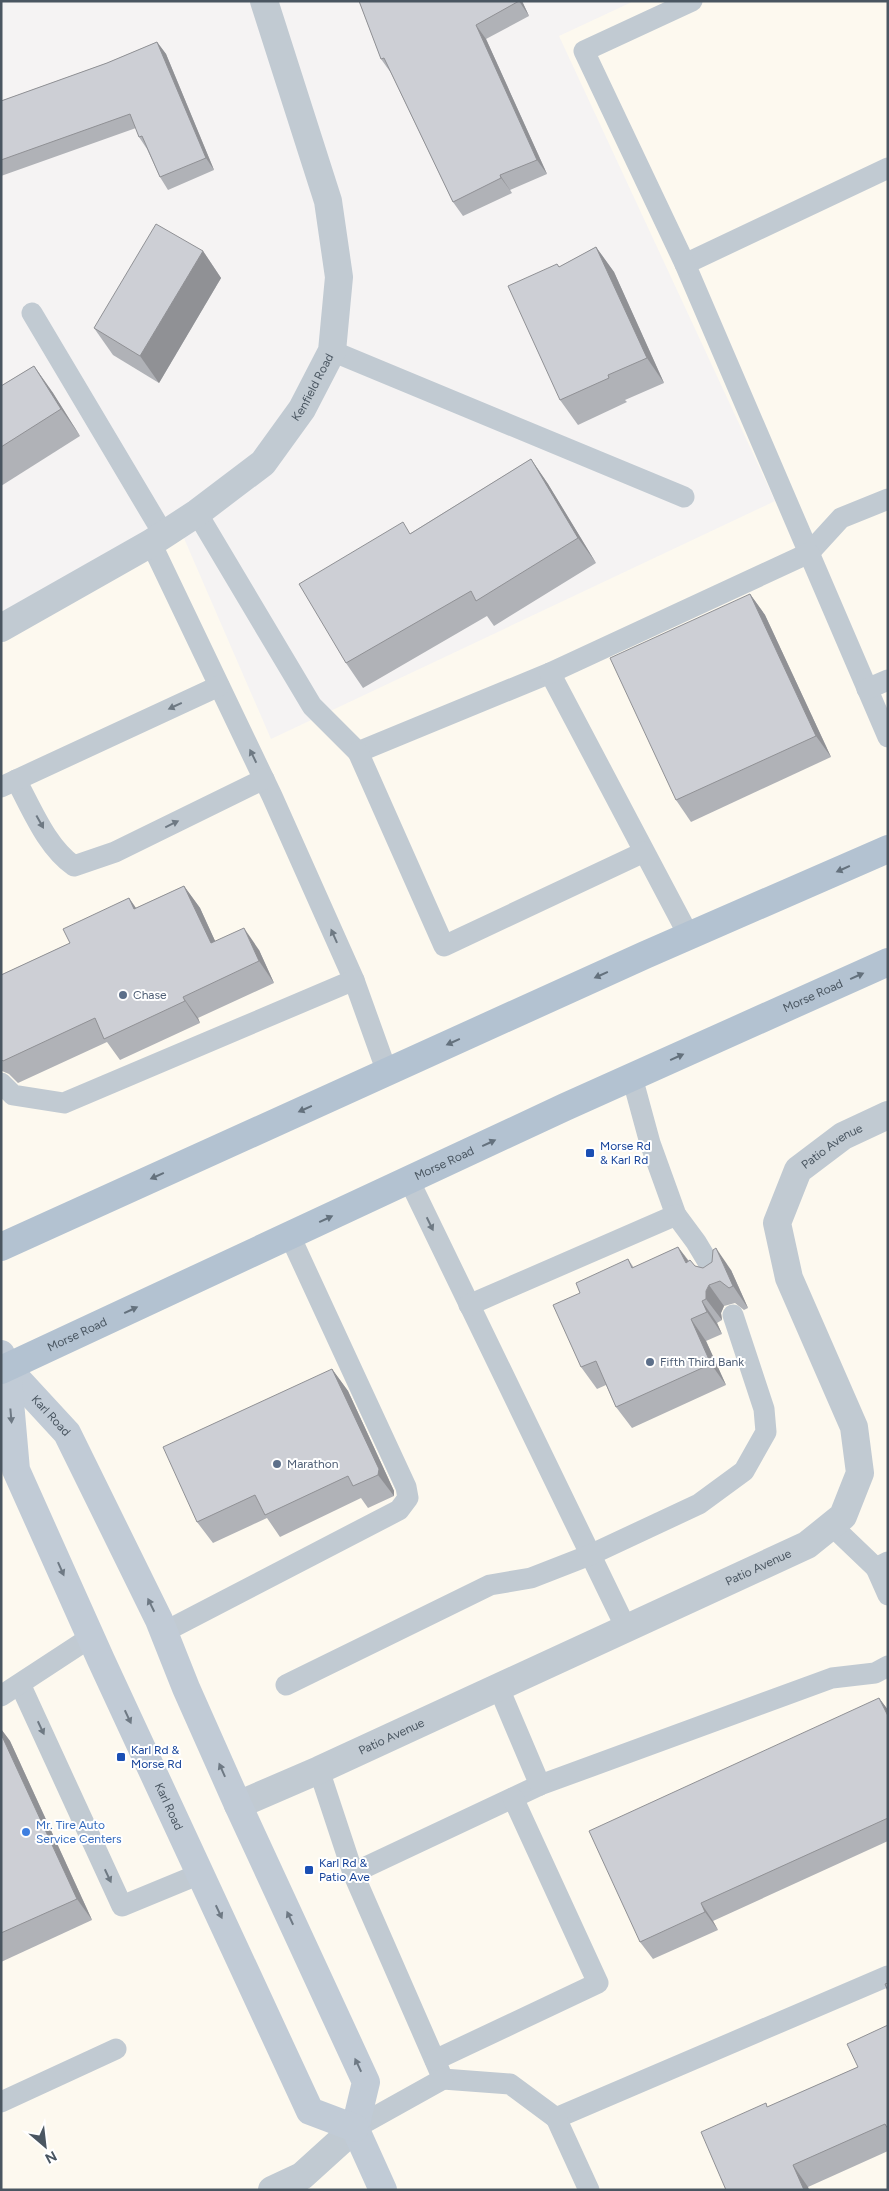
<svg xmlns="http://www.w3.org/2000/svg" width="889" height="2191" font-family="Figtree,sans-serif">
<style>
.commercial{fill:#fdf9ef}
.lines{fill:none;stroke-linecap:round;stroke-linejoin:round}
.lane{stroke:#c1cad2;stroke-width:21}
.street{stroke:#c1cad2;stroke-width:28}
.secondary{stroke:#c1cbd6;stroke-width:28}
.primary{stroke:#b3c2d1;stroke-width:28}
.wall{fill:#b0b2b7}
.shaded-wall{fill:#909195}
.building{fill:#cdcfd5;stroke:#909195}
.oneway{fill:#6e7983}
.oneway2{fill:#64717d}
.oneway3{fill:#6e7984}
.service-dot{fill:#5c6f8a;stroke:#fff;stroke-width:2}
.transit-dot{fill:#1a4fb4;stroke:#fff;stroke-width:2}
.shop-dot{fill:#3f7fe0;stroke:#fff;stroke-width:2}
.labels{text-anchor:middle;stroke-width:4;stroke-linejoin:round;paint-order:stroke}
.street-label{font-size:12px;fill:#4a5661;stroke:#fff}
.service-label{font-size:12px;fill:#4e5e75;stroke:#fff;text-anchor:start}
.transit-label{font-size:12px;fill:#164399;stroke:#fff;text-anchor:start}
.shop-label{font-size:12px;fill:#366cbe;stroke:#fff;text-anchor:start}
</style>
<rect width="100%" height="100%" fill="#f5f3f3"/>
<path class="commercial" d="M634 1H888V2190H1V643L183 536 271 739 775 501 559 36Z"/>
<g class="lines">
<g class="lane">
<path d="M888 168 685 264 809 553 841 518 888 499"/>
<path d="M685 264 584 51 692 1"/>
<path d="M32 313 164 535"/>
<path d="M332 351 684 497"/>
<path d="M197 513 312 706 358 752 550 673 689 936"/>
<path d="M151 543 272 796 354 980 387 1072"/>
<path d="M550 673 809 553 888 737"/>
<path d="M867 689 888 680"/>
<path d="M358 752 444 946 644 852"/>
<path d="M16 780C32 809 46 846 74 866L115 852 264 779"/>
<path d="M1 787 219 686"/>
<path d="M632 1077 650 1143 676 1215 696 1242 717 1277"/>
<path d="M1 1083 13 1095 64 1103 354 980"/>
<path d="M409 1180 626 1628"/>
<path d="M469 1305 676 1215"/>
<path d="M831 1525 876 1568"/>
<path d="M888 1562 876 1568 888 1595"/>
<path d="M164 1632 399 1510 408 1498 406 1487 290 1236"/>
<path d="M888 1666 875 1673 832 1678 540 1785 353 1873 443 2079 510 2084 556 2118 888 1976"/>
<path d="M20 1684 122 1906 202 1873"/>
<path d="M286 1685 490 1585 531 1578 590 1555 699 1504 744 1471 766 1432 764 1409 733 1315"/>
<path d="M498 1686 540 1785"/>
<path d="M1 1696 91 1637"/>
<path d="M319 1770 353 1873"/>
<path d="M435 2060 598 1983 513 1798"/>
<path d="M1 2102 116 2049"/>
<path d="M556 2118 589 2190"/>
<path d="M355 2128 443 2079"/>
</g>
<g class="street">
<path id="s1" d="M1 628 151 543 197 513 263 463 302 409 332 351 339 277 328 201 264 1"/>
<path id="s2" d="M238 1805 319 1770 807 1545 843 1516 860 1473 854 1427 789 1278 777 1223 798 1170 843 1136 888 1115"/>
<path d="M272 2190 302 2176 355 2128"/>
</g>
<g class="secondary">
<path id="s3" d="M1 1354 7 1368 67 1433 159 1620 186 1688 238 1805 366 2082 355 2128 383 2190"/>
<path id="s4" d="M7 1368 16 1470 101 1660 310 2111 355 2128"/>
</g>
<g class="primary">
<path d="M1 1247 645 955 888 849"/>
<path id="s5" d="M1 1370 565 1107 888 962"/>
</g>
</g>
<g class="wall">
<path d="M359 1H522L529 16 486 39 547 174 510 190 512 193 463 216 453 202 391 73 381 59Z"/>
<path d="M157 42 166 54 214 170 168 190 160 177 147 149 139 137 136 128 1 176V101L107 63Z"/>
<path d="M596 247 614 272 664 383 625 400 627 402 578 425 560 400 557 264 559 267Z"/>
<path d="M203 251 221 278 159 383 113 355 94 328Z"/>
<path d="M34 366 53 393 80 436 1 486V386Z"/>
<path d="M531 459 548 484 596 563 494 626 487 616 363 688 346 663 411 533Z"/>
<path d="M750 594 765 615 831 757 691 822 676 800Z"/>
<path d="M184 886 200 908 215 941 259 950 274 983 198 1018 200 1023 120 1060 107 1042 18 1083 9 1074 2 1071 1 1070V975L70 943 129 898 136 908Z"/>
<path d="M678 1247 689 1261 695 1266 703 1268 731 1270 748 1308 744 1310 735 1303 724 1306 721 1313 722 1320 717 1323 722 1334 706 1341 726 1385 632 1428 616 1407 606 1385 597 1389 581 1367 628 1259 634 1268Z"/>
<path d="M332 1369 348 1391 394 1491V1496L368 1508 361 1498 280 1537 267 1518 213 1543 197 1522Z"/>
<path d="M879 1698 888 1710V1841L713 1921 718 1930 653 1959 640 1942Z"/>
<path d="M1 1729 10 1741 92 1920 1 1962Z"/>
<path d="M888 2025V2151L808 2187 809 2190H726L768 2107 858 2067Z"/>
</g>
<g class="shaded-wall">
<path d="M519 1H522L529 16Z"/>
<path d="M476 25 486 39 547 174 537 160Z"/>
<path d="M157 42 166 54 214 170 206 158Z"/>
<path d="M500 175 512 193 501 178Z"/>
<path d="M596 247 614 272 664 383 647 358Z"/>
<path d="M203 251 221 278 159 383 140 356Z"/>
<path d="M34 366 53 393 80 436 61 409Z"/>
<path d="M531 459 548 484 596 563 578 538Z"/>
<path d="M750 594 765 615 831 757 816 736Z"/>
<path d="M184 886 200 908 226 965 211 943Z"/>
<path d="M129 898 144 920 134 909Z"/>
<path d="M244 928 259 950 274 983 259 961Z"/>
<path d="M183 997 198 1018 200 1023 185 1001Z"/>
<path d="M678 1247 694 1269 686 1263Z"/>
<path d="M716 1248 731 1270 748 1308 733 1286Z"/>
<path d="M709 1285 724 1306 721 1313 722 1320 706 1299V1291Z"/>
<path d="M702 1301 717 1323 722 1334 707 1312Z"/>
<path d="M691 1319 706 1341 726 1385 711 1364Z"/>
<path d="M332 1369 348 1391 394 1491V1496L378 1475Z"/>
<path d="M879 1698 888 1710V1716Z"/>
<path d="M1 1729 10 1741 92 1920 77 1899 1 1734Z"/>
<path d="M701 1903 713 1921 718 1930 705 1912Z"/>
<path d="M793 2165 808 2187 809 2190H804Z"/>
</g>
<g class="building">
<path d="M359 1H519L476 25 537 160 500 175 501 178 453 202 384 58 381 59Z"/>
<path d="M157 42 206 158 160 177 142 136 139 137 130 114 1 160V101L107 63Z"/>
<path d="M156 224 203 251 140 356 94 328Z"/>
<path d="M596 247 647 358 608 375 609 378 560 400 508 286 557 264 559 267Z"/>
<path d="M34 366 61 409 1 447V386Z"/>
<path d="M531 459 578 538 476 601 471 591 346 663 299 584 403 522 410 534Z"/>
<path d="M750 594 816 736 676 800 610 658Z"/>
<path d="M184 886 211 943 244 928 259 961 183 997 185 1001 104 1039 95 1018 3 1061 1 1059V975L70 943 63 929 129 898 134 909Z"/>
<path d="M678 1247 686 1263 690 1260 695 1266 703 1268 712 1262 713 1250 716 1248 733 1286 729 1288 720 1281 709 1285 706 1291V1299L702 1301 707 1312 691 1319 711 1364 616 1407 596 1361 581 1367 553 1305 580 1293 576 1283 628 1259 632 1268Z"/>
<path d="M332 1369 379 1469 378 1475 353 1486 348 1476 265 1515 255 1495 197 1522 163 1447Z"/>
<path d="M879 1698 888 1716V1818L701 1903 705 1912 640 1942 589 1831Z"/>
<path d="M1 1734 77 1899 1 1933Z"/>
<path d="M888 1983V1991L885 1984Z"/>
<path d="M888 2025V2129L885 2124 793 2165 804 2190H726L701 2132 766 2103 767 2107 858 2067 847 2044Z"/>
</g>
<defs><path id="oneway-solid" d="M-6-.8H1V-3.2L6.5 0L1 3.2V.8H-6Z" transform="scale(1.25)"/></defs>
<g class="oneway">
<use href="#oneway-solid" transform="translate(175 706) rotate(155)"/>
<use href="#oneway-solid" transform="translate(253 756) rotate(-116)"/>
<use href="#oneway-solid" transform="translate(40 822) rotate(61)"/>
<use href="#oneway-solid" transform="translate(172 824) rotate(-26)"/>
<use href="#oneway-solid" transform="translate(334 936) rotate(-114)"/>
<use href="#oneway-solid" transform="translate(430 1224) rotate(64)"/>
<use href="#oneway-solid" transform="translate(41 1728) rotate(65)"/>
<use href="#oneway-solid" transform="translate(108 1876) rotate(65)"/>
</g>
<g class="oneway2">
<use href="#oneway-solid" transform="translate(843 869) rotate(156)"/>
<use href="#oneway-solid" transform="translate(601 975) rotate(156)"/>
<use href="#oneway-solid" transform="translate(857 976) rotate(-24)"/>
<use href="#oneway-solid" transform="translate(453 1042) rotate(156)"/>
<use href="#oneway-solid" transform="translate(677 1057) rotate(-24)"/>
<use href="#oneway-solid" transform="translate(305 1109) rotate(156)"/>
<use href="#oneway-solid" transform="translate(489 1143) rotate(-25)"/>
<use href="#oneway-solid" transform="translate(157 1176) rotate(156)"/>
<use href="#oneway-solid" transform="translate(326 1219) rotate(-25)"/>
<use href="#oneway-solid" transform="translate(131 1310) rotate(-25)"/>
</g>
<g class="oneway3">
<use href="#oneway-solid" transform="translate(11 1416) rotate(85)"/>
<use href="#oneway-solid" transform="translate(61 1569) rotate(66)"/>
<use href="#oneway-solid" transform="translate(151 1605) rotate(-116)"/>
<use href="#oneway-solid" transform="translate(128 1717) rotate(65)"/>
<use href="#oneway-solid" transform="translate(222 1770) rotate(-114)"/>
<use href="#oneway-solid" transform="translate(219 1912) rotate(65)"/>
<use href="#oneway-solid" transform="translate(290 1918) rotate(-115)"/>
<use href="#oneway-solid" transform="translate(358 2065) rotate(-115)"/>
</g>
<g class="service-dot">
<circle cx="123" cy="995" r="5"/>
<circle cx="650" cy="1362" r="5"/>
<circle cx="277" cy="1464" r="5"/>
</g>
<g class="transit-dot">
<rect x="585" y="1148" width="10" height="10" rx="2.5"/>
<rect x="116" y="1752" width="10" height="10" rx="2.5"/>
<rect x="304" y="1865" width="10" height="10" rx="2.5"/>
</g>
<circle class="shop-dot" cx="26" cy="1832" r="5"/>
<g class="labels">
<g class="street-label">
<text dy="4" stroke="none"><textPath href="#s1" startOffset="401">Kenfield Road</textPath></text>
<text dy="4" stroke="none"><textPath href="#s5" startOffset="894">Morse Road</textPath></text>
<text dy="4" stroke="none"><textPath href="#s2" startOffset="1082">Patio Avenue</textPath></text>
<text dy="4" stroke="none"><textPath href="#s5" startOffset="489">Morse Road</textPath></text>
<text dy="4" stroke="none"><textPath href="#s5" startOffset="84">Morse Road</textPath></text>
<text dy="4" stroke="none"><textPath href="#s3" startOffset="80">Karl Road</textPath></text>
<text dy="4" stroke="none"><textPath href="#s2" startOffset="572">Patio Avenue</textPath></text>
<text dy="4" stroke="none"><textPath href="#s2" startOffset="168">Patio Avenue</textPath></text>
<text dy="4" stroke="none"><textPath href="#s4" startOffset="472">Karl Road</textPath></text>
</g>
<g class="service-label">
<text x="133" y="999">Chase</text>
<text x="660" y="1366">Fifth Third Bank</text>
<text x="287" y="1468">Marathon</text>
</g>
<g class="transit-label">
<text x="600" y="1150">Morse Rd<tspan x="600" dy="14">&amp; Karl Rd</tspan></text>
<text x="131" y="1754">Karl Rd &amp;<tspan x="131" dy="14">Morse Rd</tspan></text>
<text x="319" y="1867">Karl Rd &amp;<tspan x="319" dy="14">Patio Ave</tspan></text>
</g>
<g class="shop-label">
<text x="36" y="1829">Mr. Tire Auto<tspan x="36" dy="14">Service Centers</tspan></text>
</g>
</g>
<rect width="889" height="2191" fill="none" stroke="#4a5661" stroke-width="5"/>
<g transform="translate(45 2146) rotate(152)" stroke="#ffffff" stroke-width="4" paint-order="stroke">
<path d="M0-4L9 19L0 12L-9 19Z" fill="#4a5661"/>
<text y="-8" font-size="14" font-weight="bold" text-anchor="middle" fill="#4a5661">N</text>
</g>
</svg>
